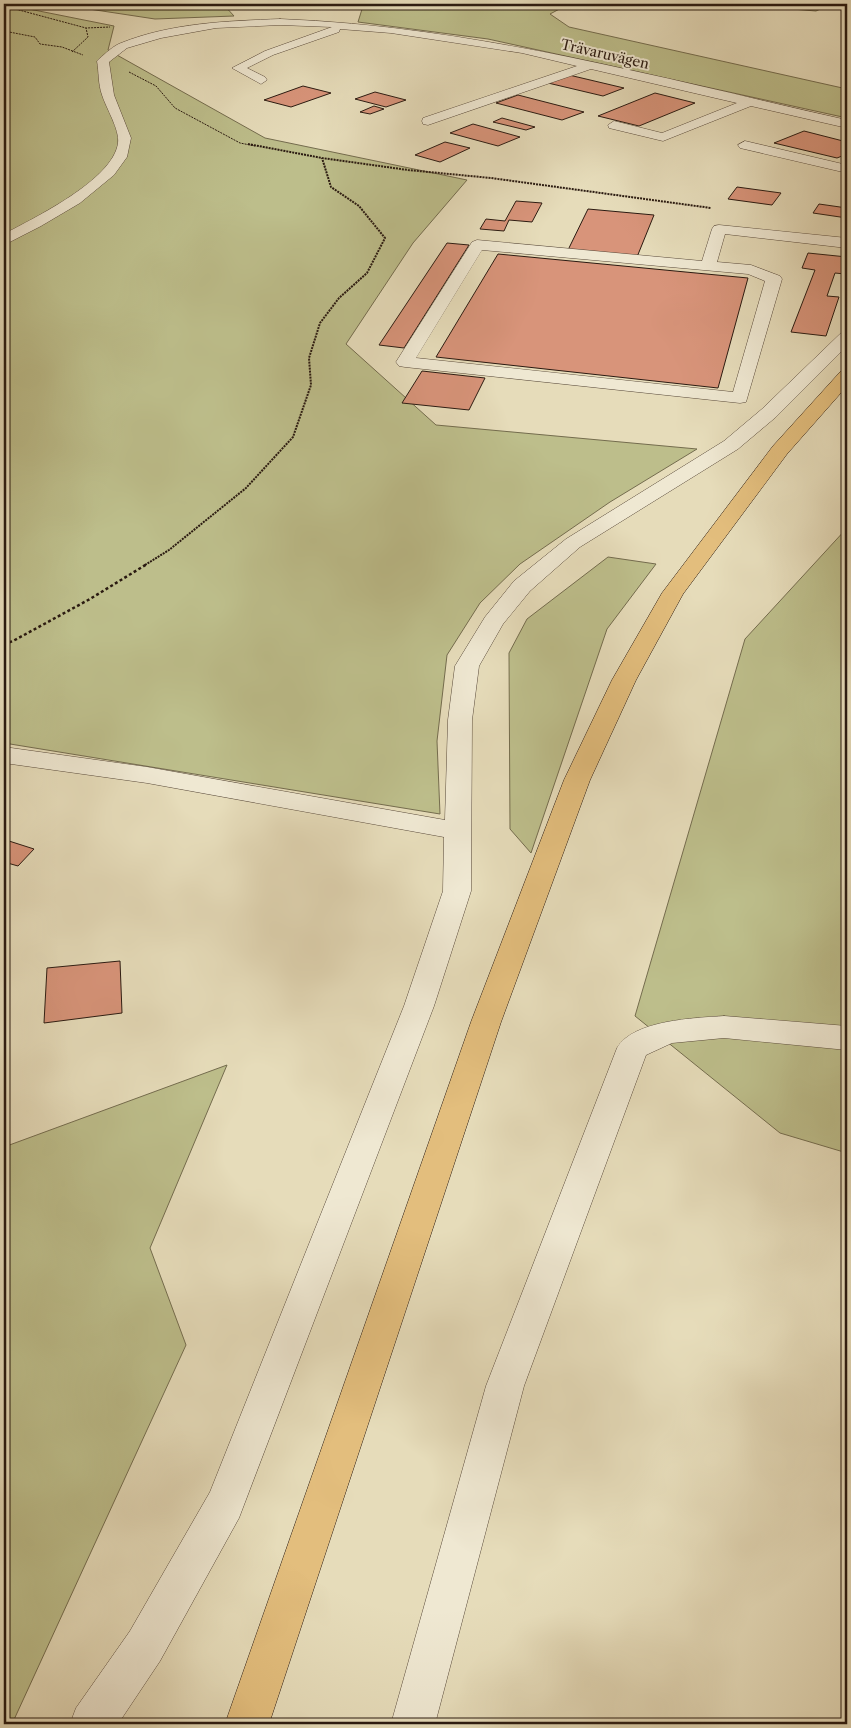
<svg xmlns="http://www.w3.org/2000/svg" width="851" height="1728" font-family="'Libre Caslon Text',serif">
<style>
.green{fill:#bdbe8b;stroke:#746c4e}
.building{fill:#d8947a;stroke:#2a1a11}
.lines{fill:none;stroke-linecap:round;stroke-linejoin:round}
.minor-casing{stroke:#594a3b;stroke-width:1}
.major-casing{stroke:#2a1a11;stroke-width:1}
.path-far2{stroke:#2a1a11;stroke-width:1;stroke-dasharray:2 1;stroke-linecap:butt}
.path-far1{stroke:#2a1a11;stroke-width:2;stroke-dasharray:2 1;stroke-linecap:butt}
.path{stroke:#2a1a11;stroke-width:2.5;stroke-dasharray:3 2.5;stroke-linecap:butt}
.minor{fill:#efe8d2;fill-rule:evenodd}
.major{fill:#e3be7d;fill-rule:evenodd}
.labels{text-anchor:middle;stroke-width:4;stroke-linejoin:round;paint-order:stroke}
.far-street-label{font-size:14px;fill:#2a1a11;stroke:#efe8d2}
</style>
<rect width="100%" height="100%" fill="#e6dcba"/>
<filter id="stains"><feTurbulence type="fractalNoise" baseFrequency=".004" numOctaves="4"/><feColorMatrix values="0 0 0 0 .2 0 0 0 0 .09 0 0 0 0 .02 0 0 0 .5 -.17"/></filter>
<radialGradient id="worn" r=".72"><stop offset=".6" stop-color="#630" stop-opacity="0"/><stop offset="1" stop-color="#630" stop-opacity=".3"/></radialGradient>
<g class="green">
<path d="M4 4 114 26 108 50 265 138 467 180 413 243 346 344 436 425 697 449 610 502 520 564 480 603 447 655 437 741 440 814 4 743Z"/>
<path d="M56 4H223L234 16 155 19Z"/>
<path d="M346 4H569L550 14 569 27 847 89V118L488 39 358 22 363 6Z"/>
<path d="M714 4H831L816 11 756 6 735 9Z"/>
<path d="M847 528V1153L780 1133 635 1016 745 639Z"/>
<path d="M608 557 656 564 607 629 531 853 510 829 509 653 527 619Z"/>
<path d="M227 1065 150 1248 186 1345 12 1724H4V1147Z"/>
</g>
<g class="building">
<path d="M569 75 624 88 603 96 548 83Z"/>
<path d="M303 86 331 93 291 107 264 100Z"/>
<path d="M375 92 406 100 386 107 355 99Z"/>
<path d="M655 93 695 103 639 126 598 116Z"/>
<path d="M518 95 584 112 562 120 496 103Z"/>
<path d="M374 106 384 109 370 114 360 112Z"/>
<path d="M502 118 535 127 526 130 493 122Z"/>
<path d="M473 124 520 137 498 146 450 133Z"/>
<path d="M804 131 847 142V154L837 158 774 143Z"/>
<path d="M445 142 470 148 440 162 415 155Z"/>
<path d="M737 187 781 193 772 205 728 199Z"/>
<path d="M516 201 542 203 532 222 509 220 504 231 480 229 486 219 505 221Z"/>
<path d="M819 204 847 208V218L813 213Z"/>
<path d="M588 209 654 215 637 257 568 250Z"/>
<path d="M447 243 469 245 404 348 379 345Z"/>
<path d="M808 253 847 257 845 274 835 273 827 296 839 297 826 336 791 332 815 270 802 268Z"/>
<path d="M498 254 748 278 718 388 436 357Z"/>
<path d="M422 371 485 378 469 410 402 403Z"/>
<path d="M9 841 34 849 18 866 4 862V847Z"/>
<path d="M120 961 122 1013 44 1023 47 968Z"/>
</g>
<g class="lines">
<defs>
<g id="minor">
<path d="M280 19C472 26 660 78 847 120V128L751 106 663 141 609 128 608 125 614 121 662 133 737 103 591 69 428 125 423 124 422 121 423 118 577 66 522 53 391 33 340 29 339 32 273 55 247 68 265 77 267 80 261 84 232 68 265 51 332 27 280 25 216 28 161 38 127 48 109 62 114 95 131 138 127 157 114 175 80 203 41 226 4 245V234C34 218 113 180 118 143 120 130 106 108 102 95 98 84 99 72 97 61L99 59C106 53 113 46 121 43 171 23 227 21 280 19Z"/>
<path d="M745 141 847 165V173L740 148 738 145Z"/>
<path d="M719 225 847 238V248L725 234 717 262 751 265 780 276 782 279 746 402 740 403 405 367 399 366 396 362 472 242 477 240 702 261 712 229 714 226ZM482 250 748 274 765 281 733 392 416 358Z"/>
<path d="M847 332V346L776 417 738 449 580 547 530 591 503 624 479 666 472 720 471 891 434 1006 239 1518 160 1661 118 1724H70L76 1708 130 1631 210 1492 404 1006 443 891 444 837 147 783 4 763V747L147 767 445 820 448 720 455 666 485 617 514 581 566 539 724 441 762 409 841 333Z"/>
<path d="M724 1016 847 1026V1050L724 1038 672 1043 646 1055 524 1386 435 1724H391L486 1386 617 1048C633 1020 695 1018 724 1016Z"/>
</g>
<path id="major" d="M847 370V386L787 454 683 594 636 680 590 780 501 1022 269 1724H225L471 1022 564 780 612 680 662 593 773 446 841 371Z"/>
</defs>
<use href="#minor" class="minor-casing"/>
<use href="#major" class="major-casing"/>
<g class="path-far2">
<path d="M4 6 86 28 110 27"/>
<path d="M4 31 35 37 40 44 62 47 83 55"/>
<path d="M72 52 88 37 86 28"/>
<path d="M129 72 156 86 175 108 240 143 255 146"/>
</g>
<g class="path-far1">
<path d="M248 144 322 158 408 170 491 178 711 208"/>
<path d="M145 565 169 550 246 488 293 437 311 385 309 358 320 323 339 298 367 273 385 238 359 206 331 187 322 158"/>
</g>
<path class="path" d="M4 644 13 641 90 599 147 564"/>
<use href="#minor" class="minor"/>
<use href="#major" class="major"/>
</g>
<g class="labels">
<g class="far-street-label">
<text transform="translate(605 54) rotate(13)" y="5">Trävaruvägen</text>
</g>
</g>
<rect width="851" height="1728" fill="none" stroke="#e6dcba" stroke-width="20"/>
<rect x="5" y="5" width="841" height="1718" fill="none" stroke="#2a1a11" stroke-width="2.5"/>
<rect x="10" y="10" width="831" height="1708" fill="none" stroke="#2a1a11"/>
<rect width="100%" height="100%" filter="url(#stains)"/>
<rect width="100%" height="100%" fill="url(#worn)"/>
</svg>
